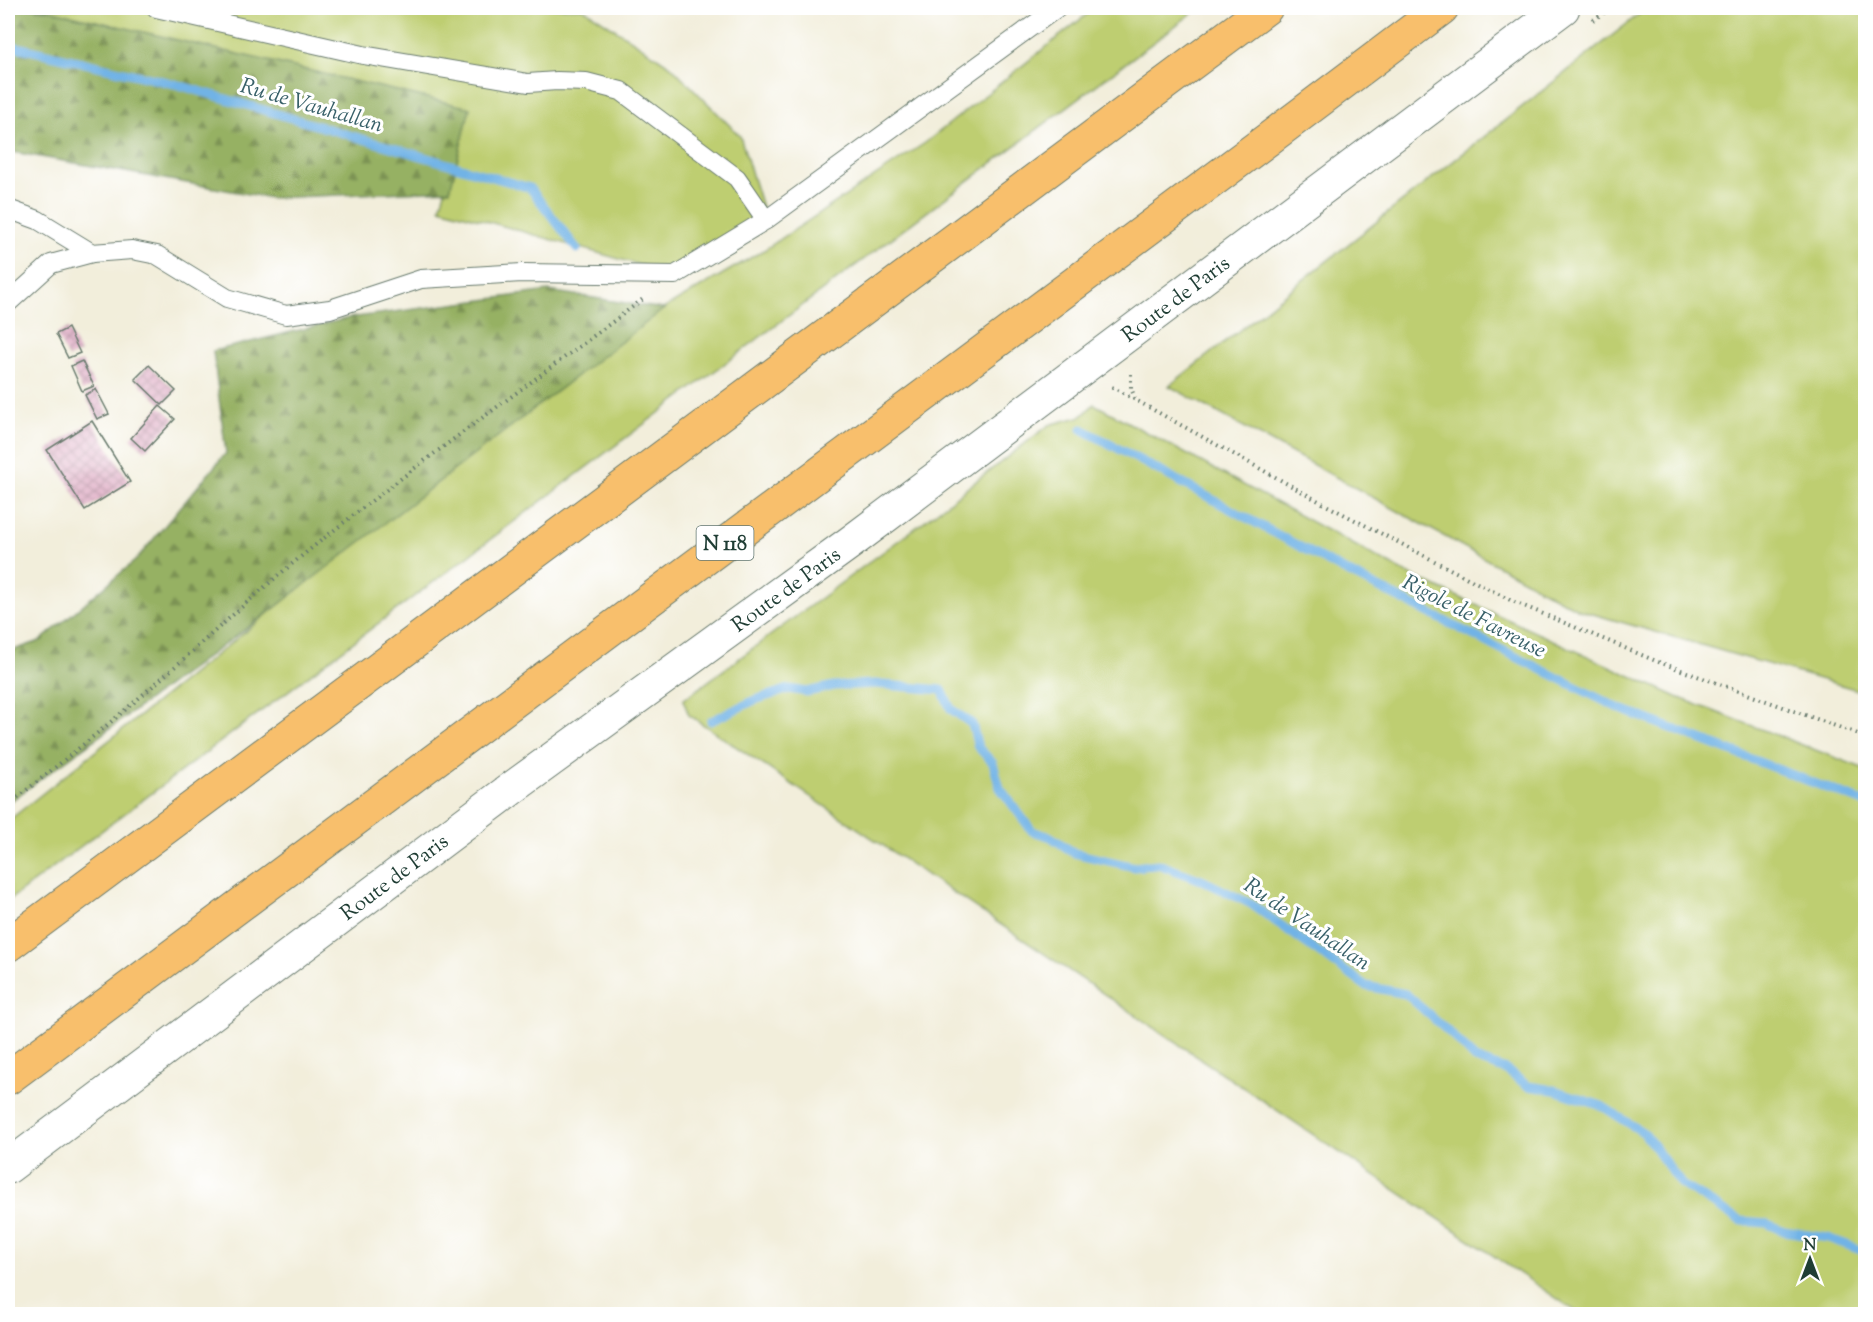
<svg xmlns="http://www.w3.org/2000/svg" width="1873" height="1322" font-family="'Sorts Mill Goudy',serif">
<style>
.grass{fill:#bece71;stroke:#6e8652;stroke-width:1.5}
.forest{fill:url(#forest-firs);stroke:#5a774c;stroke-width:1.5}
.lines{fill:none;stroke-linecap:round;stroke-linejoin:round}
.stream{stroke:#71b3e6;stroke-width:9}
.building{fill:url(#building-cross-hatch)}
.lane-casing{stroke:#697b6e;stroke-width:20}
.street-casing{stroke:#697b6e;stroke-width:35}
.highway-casing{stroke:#697b6e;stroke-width:35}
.path{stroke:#697b6e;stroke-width:4;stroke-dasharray:1.5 4.5;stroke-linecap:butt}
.lane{stroke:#fff;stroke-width:18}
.street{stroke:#fff;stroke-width:33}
.highway{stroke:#f8bf6c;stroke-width:33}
.labels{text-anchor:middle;stroke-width:6;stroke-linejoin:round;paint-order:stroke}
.shield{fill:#fff;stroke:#627771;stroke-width:1.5}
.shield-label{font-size:20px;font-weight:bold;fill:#1f3d34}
.street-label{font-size:21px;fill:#1f3d34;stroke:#fff}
.water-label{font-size:22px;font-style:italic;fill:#386069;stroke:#fff}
</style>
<defs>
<pattern id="forest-firs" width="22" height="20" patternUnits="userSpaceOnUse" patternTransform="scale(1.5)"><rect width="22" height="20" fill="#96b163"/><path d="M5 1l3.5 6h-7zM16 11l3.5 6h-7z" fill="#7a9152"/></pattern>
<pattern id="building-cross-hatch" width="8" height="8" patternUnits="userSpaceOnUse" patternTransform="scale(1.5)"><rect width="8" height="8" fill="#e1b1c8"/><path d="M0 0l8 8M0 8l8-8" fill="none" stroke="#b691a3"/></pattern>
</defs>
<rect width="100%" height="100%" fill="#fff"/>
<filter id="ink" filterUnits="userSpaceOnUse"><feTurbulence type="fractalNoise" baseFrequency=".0167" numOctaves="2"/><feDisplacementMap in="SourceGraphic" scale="12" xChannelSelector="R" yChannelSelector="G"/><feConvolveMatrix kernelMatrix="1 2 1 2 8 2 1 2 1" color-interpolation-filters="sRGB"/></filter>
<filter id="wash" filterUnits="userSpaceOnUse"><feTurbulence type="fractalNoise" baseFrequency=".008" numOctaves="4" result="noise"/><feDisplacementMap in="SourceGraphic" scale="24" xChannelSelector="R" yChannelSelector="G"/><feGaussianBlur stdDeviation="1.35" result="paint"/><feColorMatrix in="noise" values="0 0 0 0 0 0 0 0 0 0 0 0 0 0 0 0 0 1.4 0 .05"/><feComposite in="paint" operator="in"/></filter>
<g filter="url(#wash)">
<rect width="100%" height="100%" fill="#f2eedb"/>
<g class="grass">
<path d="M40 8H583L671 66 740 136 766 220 675 275 440 208 470 108Z"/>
<path d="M1095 8H1199L8 901V821L375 528 632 327 764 250 925 143Z"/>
<path d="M1647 8H1865V692L1579 610 1169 386Z"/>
<path d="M1094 404 1406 573 1677 697 1865 769V1314H1580L689 715 683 700 910 532 1049 425 1082 416Z"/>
</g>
<g class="forest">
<path d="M8 8H40L470 108 450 190 271 198 8 151Z"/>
<path d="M549 291 664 309 277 606 8 803V652L40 641 136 560 226 453 213 351 349 318Z"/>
</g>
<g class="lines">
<g class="stream">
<path d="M8 45 175 84 530 188 577 249"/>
<path d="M1082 429 1345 571 1618 708 1866 803"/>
<path d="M711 721 755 700 789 689 807 692 834 686 875 684 942 690 951 709 972 724 978 747 993 763 1000 788 1032 831 1051 837 1074 853 1135 867 1158 864 1204 881 1251 904 1366 986 1406 994 1452 1035 1475 1059 1506 1070 1528 1086 1554 1090 1602 1106 1644 1133 1682 1185 1741 1221 1766 1223 1784 1231 1828 1238 1866 1252"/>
</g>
</g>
<g id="blocks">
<g class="building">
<path d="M68 328 80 353 68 358 56 334Z"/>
<path d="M82 361 94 386 82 391 71 366Z"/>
<path d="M149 365 176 391 162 405 135 379Z"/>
<path d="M96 389 109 414 97 419 85 395Z"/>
<path d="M160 406 175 419 145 451 131 438Z"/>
<path d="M92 421 130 482 85 510 47 450Z"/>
</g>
</g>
</g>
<g filter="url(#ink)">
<use href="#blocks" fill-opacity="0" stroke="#697b6e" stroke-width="1.5"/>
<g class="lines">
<defs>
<g id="lane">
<path d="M156 8 363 55 528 83 557 81 586 82 621 91 737 178 766 220"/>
<path d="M8 209 38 220 92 253"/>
<path d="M8 303 51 264 92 253 132 250 157 255 227 298 286 315 330 309 421 279 522 273 675 275 766 220 1057 8"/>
</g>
<g id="street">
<path id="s1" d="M8 1167 515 786 851 542 1563 8"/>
</g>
<g id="highway">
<path d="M8 945 1266 8"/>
<path d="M8 1078 1267 140 1442 8"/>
</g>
</defs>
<use href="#lane" class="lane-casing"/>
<use href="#street" class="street-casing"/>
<use href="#highway" class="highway-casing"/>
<g class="path">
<path d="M1593 20 1611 8"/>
<path d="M1131 374V388L1135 398"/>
<path d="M1112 387 1324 504 1512 601 1656 661 1866 737"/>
<path d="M8 805C55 767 103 730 148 690 203 643 256 592 313 547 420 461 533 382 643 299"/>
</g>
<use href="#lane" class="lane"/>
<use href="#street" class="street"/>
<use href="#highway" class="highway"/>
</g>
</g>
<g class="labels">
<rect class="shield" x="696.5" y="526" width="57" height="34" rx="4.5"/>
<g class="shield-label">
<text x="725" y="550">N 118</text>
</g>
<g class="street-label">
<text dy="7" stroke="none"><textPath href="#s1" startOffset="1455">Route de Paris</textPath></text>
<text dy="7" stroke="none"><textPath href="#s1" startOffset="969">Route de Paris</textPath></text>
<text dy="7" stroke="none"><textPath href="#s1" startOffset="483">Route de Paris</textPath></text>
</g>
<g class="water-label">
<text transform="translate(312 104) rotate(16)" y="8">Ru de Vauhallan</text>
<text transform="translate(1475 615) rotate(27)" y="8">Rigole de Favreuse</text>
<text transform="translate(1308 923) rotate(34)" y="8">Ru de Vauhallan</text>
</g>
</g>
<rect width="1873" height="1322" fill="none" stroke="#fff" stroke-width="30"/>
<g transform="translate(1810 1259)" stroke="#ffffff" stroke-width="4.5" paint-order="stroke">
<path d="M0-4.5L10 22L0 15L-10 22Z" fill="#1f3d34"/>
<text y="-9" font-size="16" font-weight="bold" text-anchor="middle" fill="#1f3d34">N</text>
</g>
</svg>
